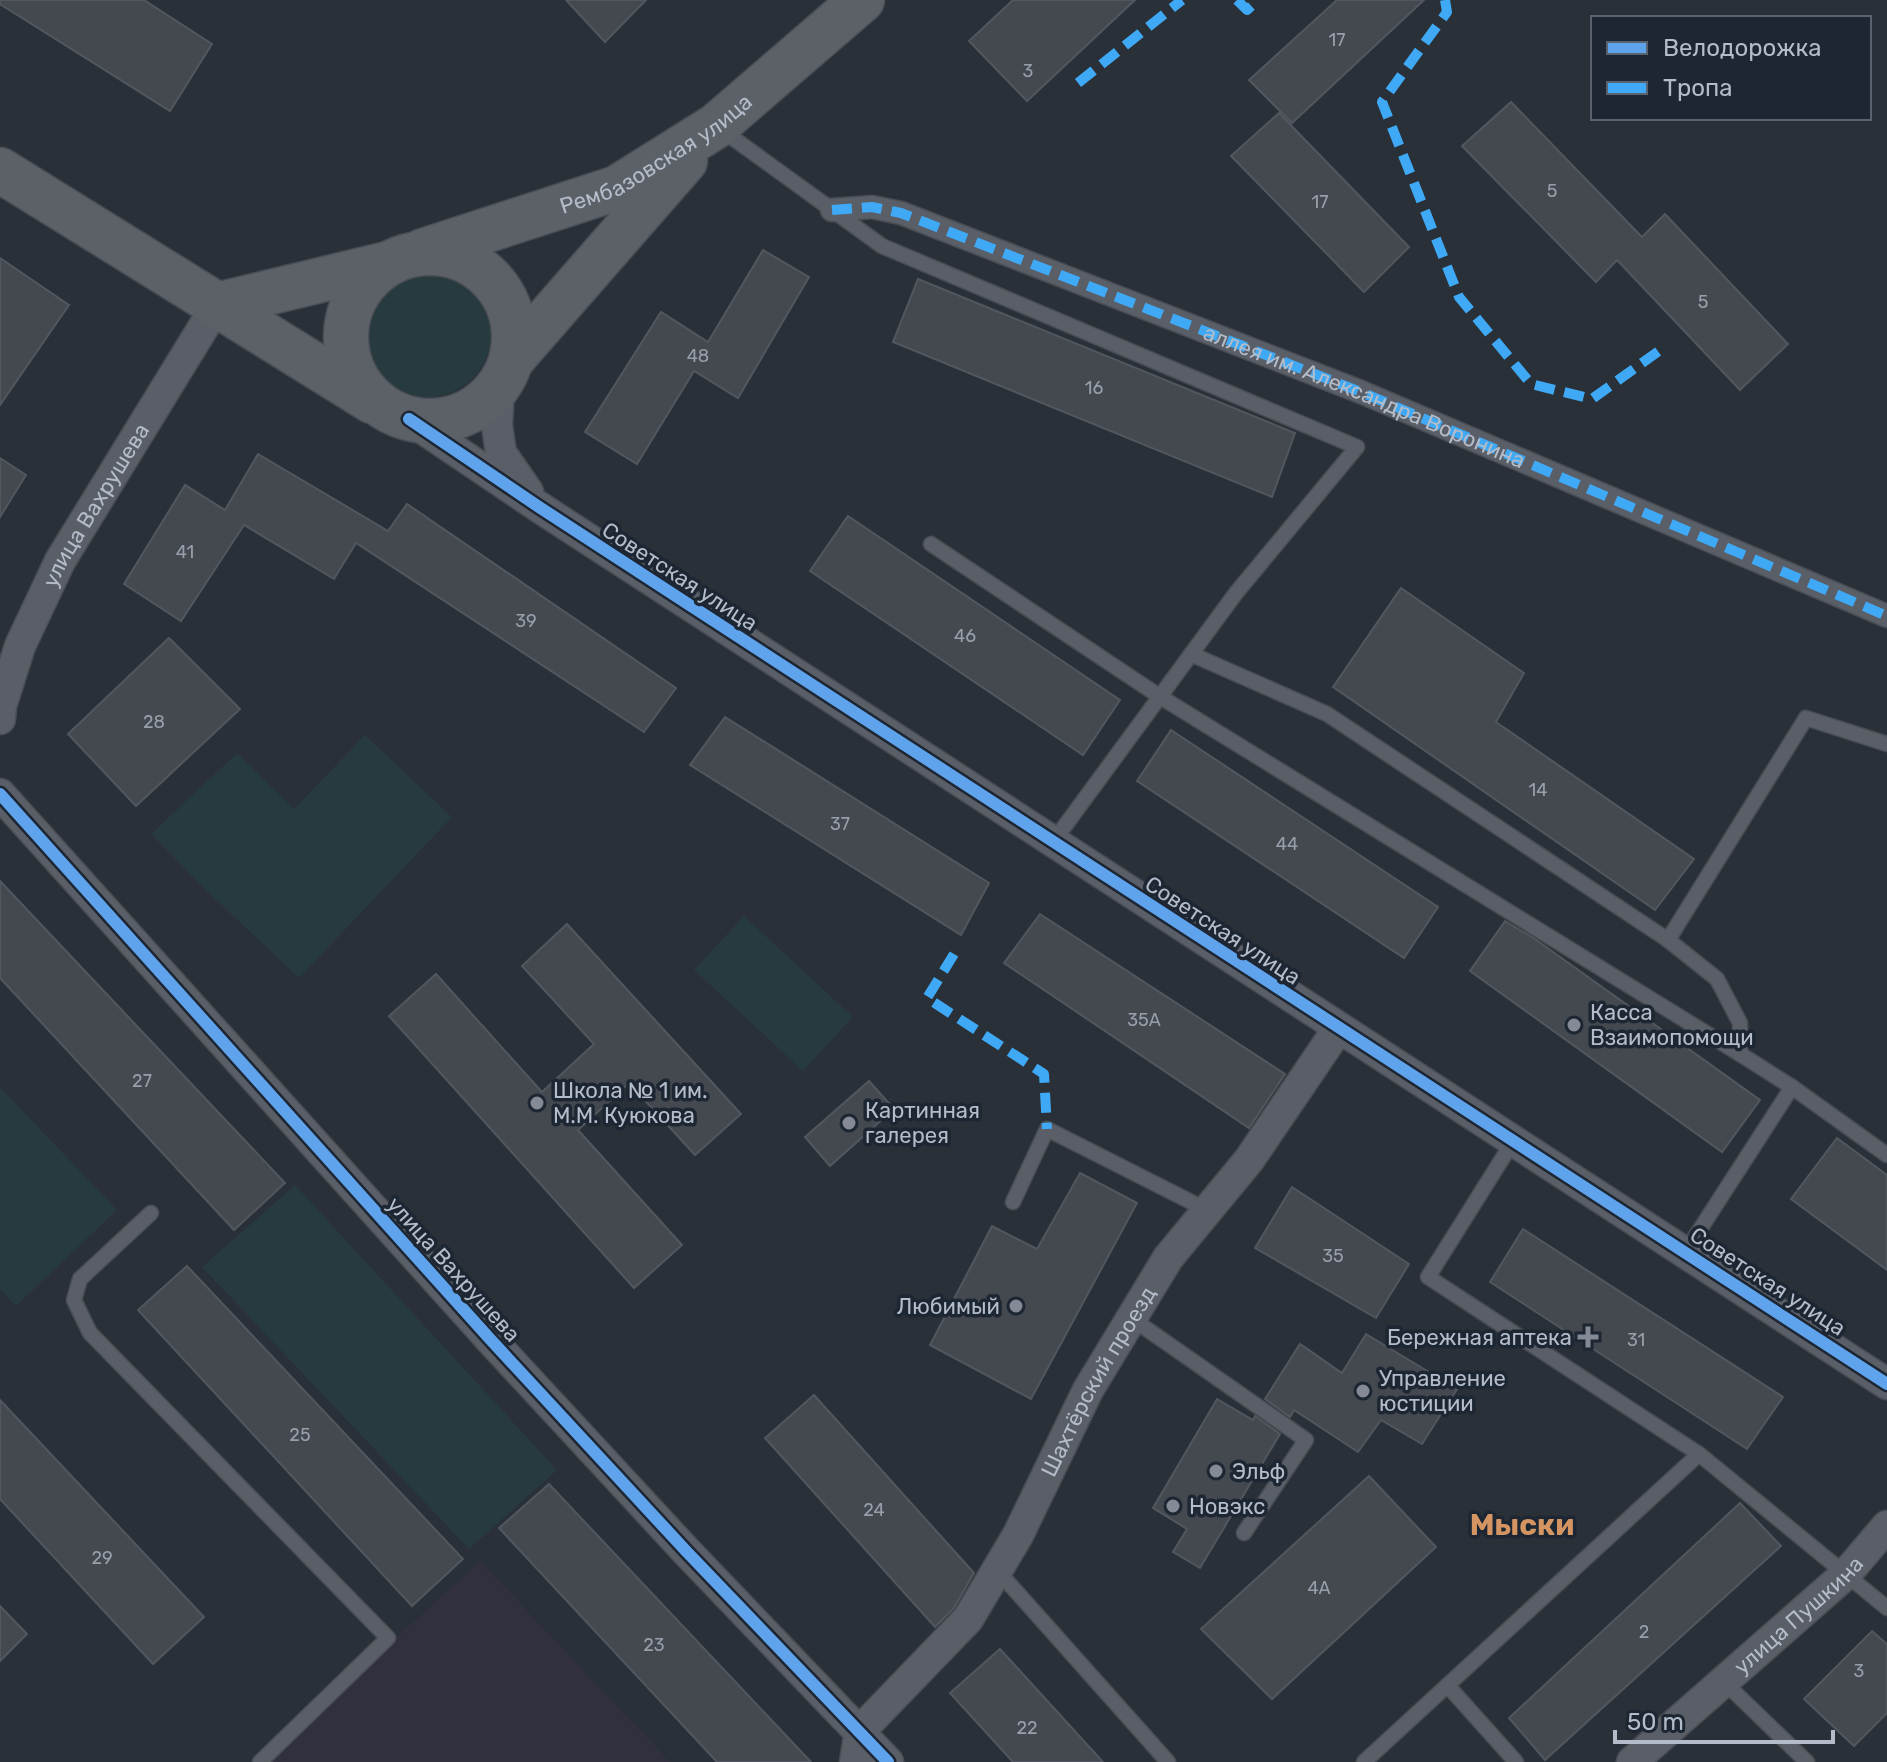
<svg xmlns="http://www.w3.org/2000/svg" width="1887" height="1762" font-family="Rubik,sans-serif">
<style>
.medical{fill:#31303e}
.green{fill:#273a3e}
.building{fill:#444950;stroke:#52575f;stroke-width:2}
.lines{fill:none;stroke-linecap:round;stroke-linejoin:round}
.service-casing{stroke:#484c53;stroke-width:17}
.pedestrian-casing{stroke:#484c53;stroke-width:25}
.minor-casing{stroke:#484c53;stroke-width:33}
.primary-casing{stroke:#484c55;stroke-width:47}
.service{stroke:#5a5e66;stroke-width:14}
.pedestrian{stroke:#5a5e66;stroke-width:22}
.minor{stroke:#5a5e66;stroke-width:30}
.primary{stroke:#5c6168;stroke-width:44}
.quiet{stroke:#3fa9f5;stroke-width:10;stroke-dasharray:20 10;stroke-linecap:butt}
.cycleway-casing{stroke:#1d2633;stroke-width:17}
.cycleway{stroke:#60a3ed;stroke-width:12}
.poi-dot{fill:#848b96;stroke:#1d2633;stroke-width:3}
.labels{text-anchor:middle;stroke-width:7;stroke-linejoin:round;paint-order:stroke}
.number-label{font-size:18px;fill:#989fab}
.street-label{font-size:22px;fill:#b4bcc9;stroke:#1d2633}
.poi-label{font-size:22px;fill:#b4bcc9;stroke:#1d2633;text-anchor:start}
.district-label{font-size:30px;font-weight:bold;fill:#d59563;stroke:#1d2633}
</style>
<rect width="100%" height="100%" fill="#2a3038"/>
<path class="medical" d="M480 1561 670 1762H260Z"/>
<g class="green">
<circle cx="428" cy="334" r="63"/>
<path d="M365 735 452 817 299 978 212 896 151 834 237 753 294 809Z"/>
<path d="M744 916 853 1017 803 1071 694 970Z"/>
<path d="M0 1087 117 1210 16 1306 0 1289Z"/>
<path d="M295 1185 557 1470 469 1549 202 1267Z"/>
</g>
<g class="building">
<path d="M0 0H144L212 44 170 111 0 4Z"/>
<path d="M566 0H646L605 42Z"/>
<path d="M1013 0H1135L1027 101 969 41Z"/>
<path d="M1337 0H1424L1292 123 1249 80Z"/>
<path d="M1511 102 1642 237 1665 214 1788 344 1740 390 1617 260 1596 282 1462 146Z"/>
<path d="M1279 113 1409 247 1364 292 1231 156Z"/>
<path d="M763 250 809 277 738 398 694 371 637 464 585 432 661 312 708 342Z"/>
<path d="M0 258 69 305 0 405Z"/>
<path d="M918 279 1295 433 1272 497 893 342Z"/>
<path d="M258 454 388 531 407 504 676 688 644 732 356 543 334 579 244 525 181 621 124 584 185 485 225 510Z"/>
<path d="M0 458 26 475 0 517Z"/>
<path d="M848 516 1120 700 1083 755 810 571Z"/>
<path d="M1401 588 1524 673 1496 722 1694 859 1655 910 1333 687Z"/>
<path d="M169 638 240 709 136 806 68 734Z"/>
<path d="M725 717 989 883 961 935 690 765Z"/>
<path d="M1171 730 1438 907 1404 958 1137 781Z"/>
<path d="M0 881 285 1183 234 1230 0 978Z"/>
<path d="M1040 914 1285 1074 1249 1128 1004 963Z"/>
<path d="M1505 921 1535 939 1760 1100 1722 1152 1470 971Z"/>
<path d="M567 924 741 1114 695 1155 629 1083 578 1130 682 1245 634 1288 389 1016 436 974 542 1092 594 1044 522 966Z"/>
<path d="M869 1081 894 1109 830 1166 805 1137Z"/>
<path d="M1837 1138 1887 1175V1270L1791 1199Z"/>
<path d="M1080 1173 1137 1203 1031 1399 930 1345 992 1226 1037 1249Z"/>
<path d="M1292 1187 1409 1264 1376 1318 1255 1248Z"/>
<path d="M1523 1229 1783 1397 1747 1449 1490 1282Z"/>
<path d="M187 1266 463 1559 412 1606 138 1310Z"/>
<path d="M1366 1334 1457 1389 1422 1444 1381 1420 1358 1452 1294 1410 1290 1417 1265 1399 1300 1344 1342 1373Z"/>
<path d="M814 1395 974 1573 954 1608 935 1627 765 1438Z"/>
<path d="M1217 1399 1253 1420 1255 1416 1280 1434 1200 1568 1173 1552 1187 1529 1153 1508Z"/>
<path d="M0 1400 204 1617 153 1664 0 1499Z"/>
<path d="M1369 1476 1436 1547 1272 1699 1201 1629Z"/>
<path d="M549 1484 811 1762H717L499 1528Z"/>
<path d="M1740 1503 1781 1546 1545 1760 1509 1718Z"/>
<path d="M0 1606 27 1634 0 1661Z"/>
<path d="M1872 1631 1887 1644V1713L1854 1746 1804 1699Z"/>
<path d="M1000 1649 1103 1762H1013L950 1693Z"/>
</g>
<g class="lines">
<defs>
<g id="service">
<path d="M719 128 882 246 1357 447 1236 593 1053 842"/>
<path d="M931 544 1159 696 1740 1054"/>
<path d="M1191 654 1327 714 1668 940"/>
<path d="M1792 1087 1740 1054V1023L1717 979 1668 940 1806 718 1887 744"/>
<path d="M1013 1202 1047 1129 1207 1210"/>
<path d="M151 1213 80 1279 74 1300 90 1333 388 1638 260 1762"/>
<path d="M1686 1251 1792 1087 1887 1155"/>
<path d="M1131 1318 1306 1440 1244 1533"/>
<path d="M1699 1454 1887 1608"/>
<path d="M997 1570 1168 1762"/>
<path d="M1724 1682 1807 1762"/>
<path d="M1448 1686 1516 1762"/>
<path d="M1364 1762 1699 1454 1428 1277 1514 1140"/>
</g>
<g id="pedestrian">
<path id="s1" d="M832 210 872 207 901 213 1361 392 1887 616"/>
</g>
<g id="minor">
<path d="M499 388 497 425 501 453 528 492"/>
<path d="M409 419 539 507 1887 1384"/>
<path id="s2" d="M0 719 1 706 20 646 60 561 217 305"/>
<path d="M0 794 490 1339 687 1552 888 1762"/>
<path id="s3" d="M855 1762 860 1731 968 1619 1018 1535 1088 1390 1168 1258 1249 1160 1338 1029"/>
<path id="s4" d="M1632 1762 1846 1574 1887 1526"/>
</g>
<g id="primary">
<path d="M0 170 372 401"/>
<path id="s5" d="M423 251 617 188 716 126 862 0"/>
<circle cx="430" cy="337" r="84"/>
<path d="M217 305 387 264"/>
<path d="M513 358 685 161"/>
</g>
</defs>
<use href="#service" class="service-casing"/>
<use href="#pedestrian" class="pedestrian-casing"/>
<use href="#minor" class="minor-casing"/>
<use href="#primary" class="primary-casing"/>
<use href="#service" class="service"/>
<use href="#pedestrian" class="pedestrian"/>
<use href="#minor" class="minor"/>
<use href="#primary" class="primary"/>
<g class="quiet">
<path d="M1237 0 1247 10 1258 0"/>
<path d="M1445 0 1447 12 1382 102 1459 297 1531 384 1592 399 1663 348"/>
<path d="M1078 83 1182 0"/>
<path d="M832 210 872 207 901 213 1361 392 1887 616"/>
<path d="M954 954 927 998 1044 1074 1047 1129"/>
</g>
<defs>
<g id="cycleway">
<path d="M409 419 539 507 1887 1384"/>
<path d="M0 794 490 1339 687 1552 888 1762"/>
</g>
</defs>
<use href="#cycleway" class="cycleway-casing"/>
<use href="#cycleway" class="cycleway"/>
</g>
<g class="poi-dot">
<circle cx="1574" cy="1025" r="8"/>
<circle cx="537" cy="1103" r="8"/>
<circle cx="849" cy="1123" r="8"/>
<circle cx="1016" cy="1306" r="8"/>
<path d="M1584 1325h8v8h8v8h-8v8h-8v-8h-8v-8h8z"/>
<circle cx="1363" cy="1391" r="8"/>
<circle cx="1216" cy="1471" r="8"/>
<circle cx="1173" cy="1506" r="8"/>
</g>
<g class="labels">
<g class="number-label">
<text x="1337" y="46">17</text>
<text x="1028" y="77">3</text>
<text x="1552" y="197">5</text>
<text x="1320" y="208">17</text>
<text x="1703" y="308">5</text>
<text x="698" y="362">48</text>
<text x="1094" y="394">16</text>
<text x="185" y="558">41</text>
<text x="526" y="627">39</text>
<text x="965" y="642">46</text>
<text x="154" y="728">28</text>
<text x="1538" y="796">14</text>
<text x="840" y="830">37</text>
<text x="1287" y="850">44</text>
<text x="1144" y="1026">35А</text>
<text x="142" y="1087">27</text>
<text x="1333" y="1262">35</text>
<text x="1636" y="1346">31</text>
<text x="300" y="1441">25</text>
<text x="874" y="1516">24</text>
<text x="102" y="1564">29</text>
<text x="1319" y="1594">4А</text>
<text x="1644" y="1638">2</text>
<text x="654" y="1651">23</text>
<text x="1859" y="1677">3</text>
<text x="1027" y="1734">22</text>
</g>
<g class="street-label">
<text dy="8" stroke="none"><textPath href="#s5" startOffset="254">Рембазовская улица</textPath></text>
<text dy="8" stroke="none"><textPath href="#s1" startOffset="568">аллея им. Александра Воронина</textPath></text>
<text dy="8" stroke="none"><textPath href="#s2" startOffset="236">улица Вахрушева</textPath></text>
<text transform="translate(680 576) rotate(33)" y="8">Советская улица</text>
<text transform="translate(1223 930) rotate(33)" y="8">Советская улица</text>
<text transform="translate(454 1269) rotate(48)" y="8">улица Вахрушева</text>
<text transform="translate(1768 1281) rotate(33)" y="8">Советская улица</text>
<text dy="8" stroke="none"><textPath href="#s3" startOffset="458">Шахтёрский проезд</textPath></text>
<text dy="8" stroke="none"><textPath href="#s4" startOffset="222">улица Пушкина</textPath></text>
</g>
<g class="poi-label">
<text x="1590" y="1020">Касса<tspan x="1590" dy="25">Взаимопомощи</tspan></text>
<text x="553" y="1098">Школа № 1 им.<tspan x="553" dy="25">М.М. Куюкова</tspan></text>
<text x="865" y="1118">Картинная<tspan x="865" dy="25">галерея</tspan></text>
<text x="1000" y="1314" text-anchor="end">Любимый</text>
<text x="1572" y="1345" text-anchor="end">Бережная аптека</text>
<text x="1379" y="1386">Управление<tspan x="1379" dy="25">юстиции</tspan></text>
<text x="1232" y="1479">Эльф</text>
<text x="1189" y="1514">Новэкс</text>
</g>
<g class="district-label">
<text x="1522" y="1535">Мыски</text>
</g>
</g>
<rect x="1591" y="16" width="280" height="104" fill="#1d2633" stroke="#59626f" stroke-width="2"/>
<rect x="1607" y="42" width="40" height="12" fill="#60a3ed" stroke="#59626f" stroke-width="2"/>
<text x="1663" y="56" font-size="24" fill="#b4bcc9">Велодорожка</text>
<rect x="1607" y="82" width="40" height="12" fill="#3fa9f5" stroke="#59626f" stroke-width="2"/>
<text x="1663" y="96" font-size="24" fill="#b4bcc9">Тропа</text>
<path d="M1615 1730v12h218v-12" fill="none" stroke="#b4bcc9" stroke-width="4"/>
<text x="1627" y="1730" font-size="24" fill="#b4bcc9" stroke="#1d2633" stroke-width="6" paint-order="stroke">50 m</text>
</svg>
